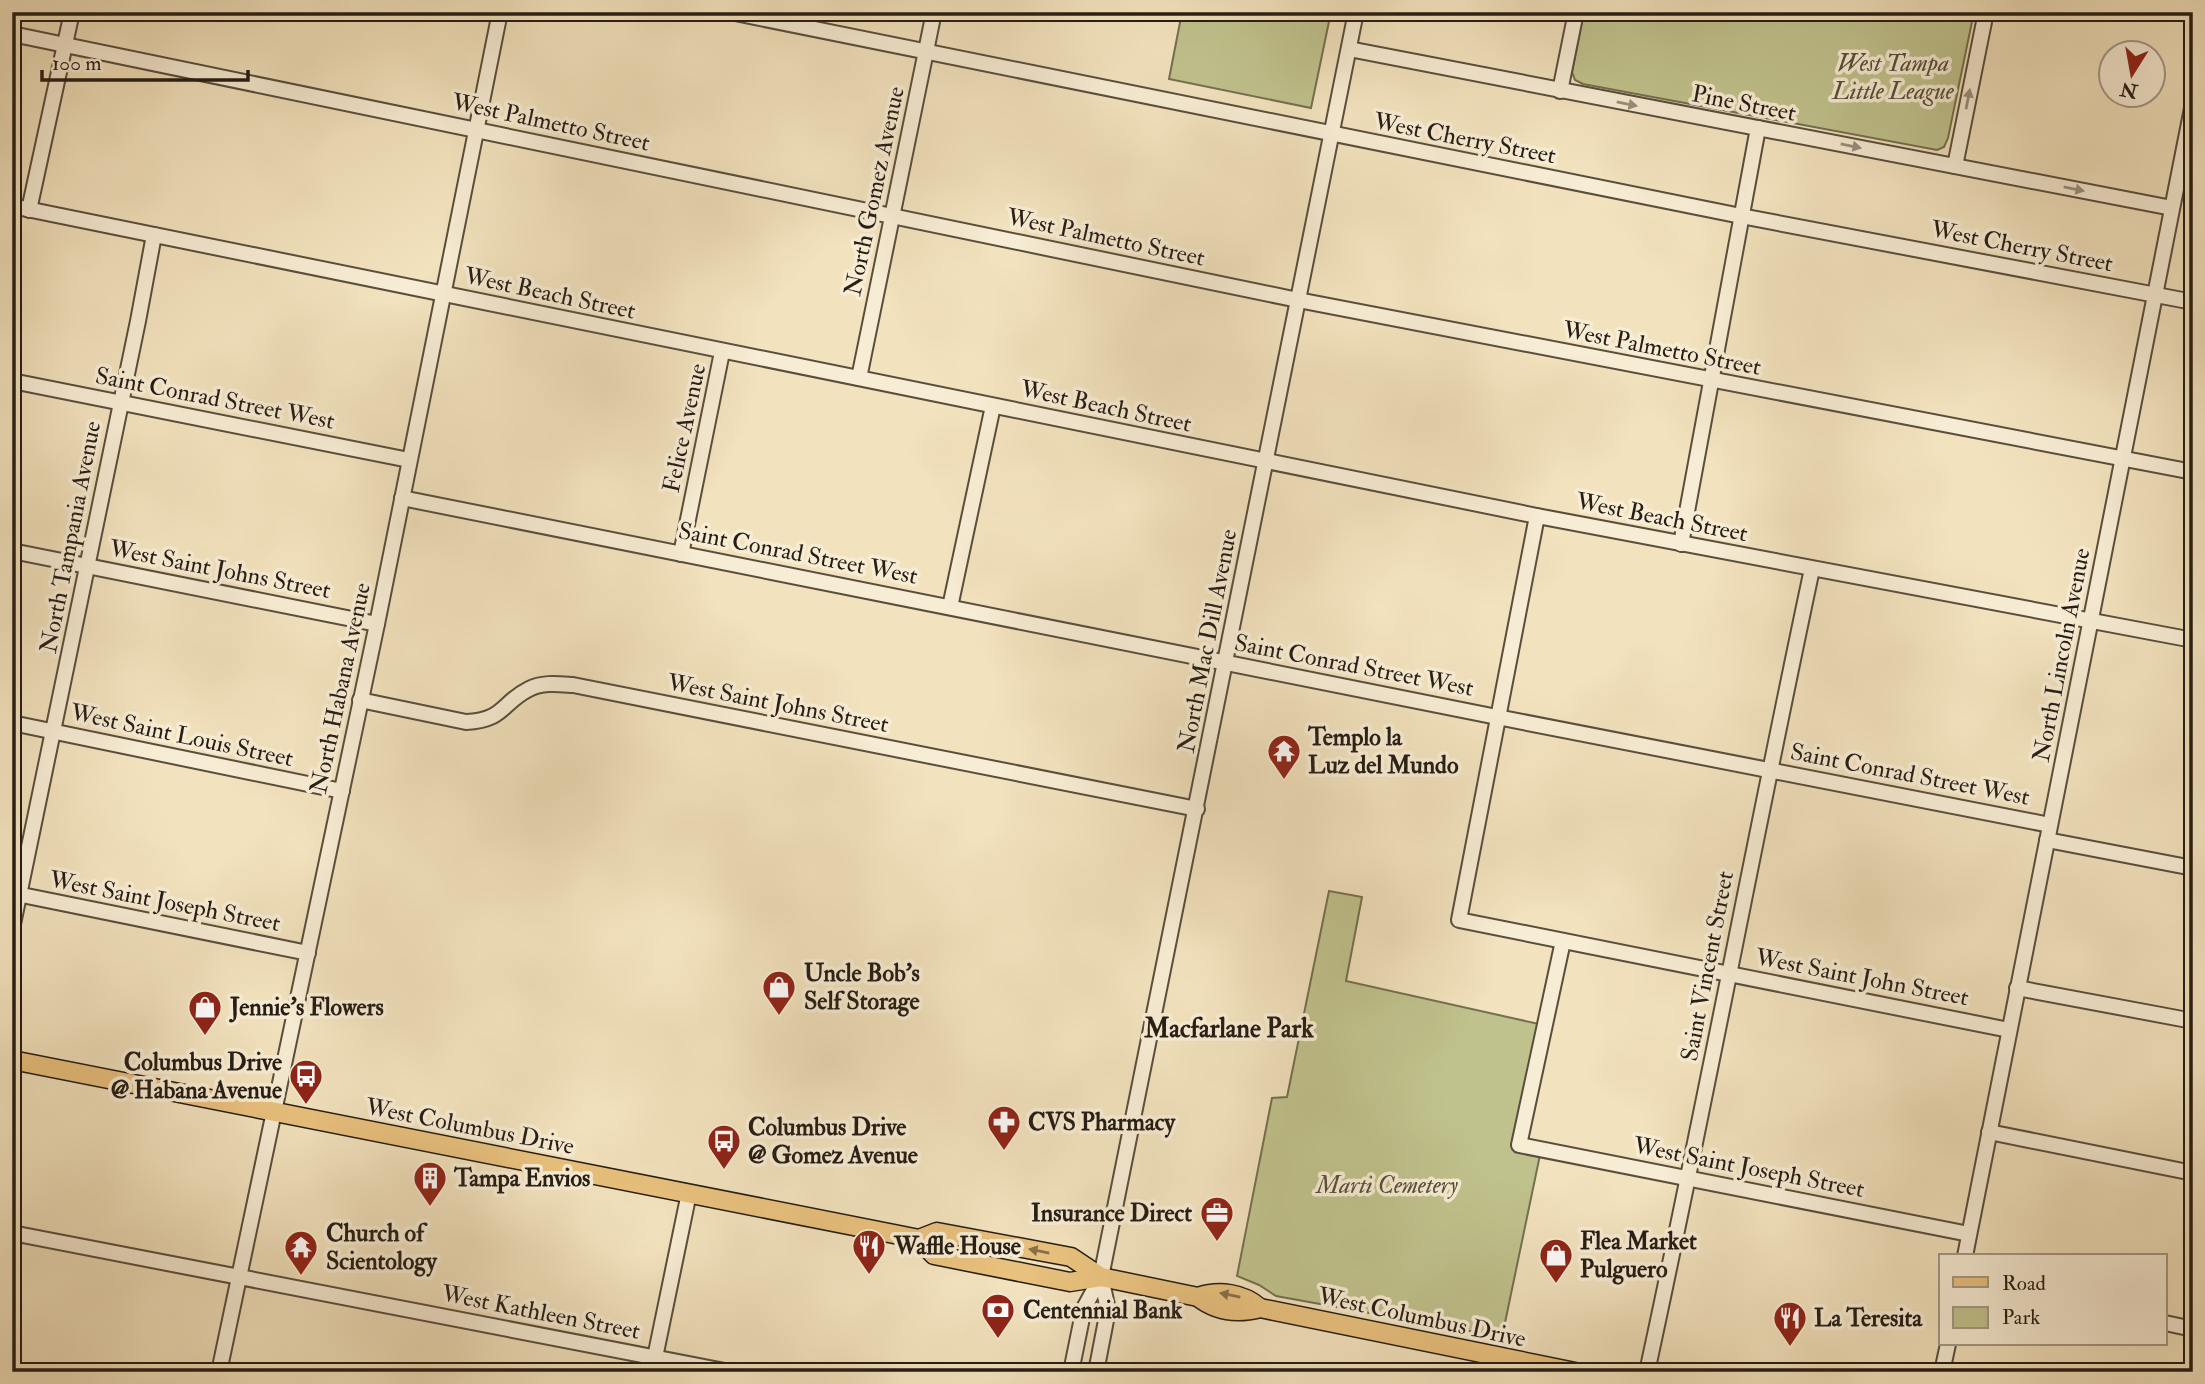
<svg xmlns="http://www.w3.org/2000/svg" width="2205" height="1384" font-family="'IM FELL Double Pica',serif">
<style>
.green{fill:#c0c28d;stroke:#737050;stroke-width:2}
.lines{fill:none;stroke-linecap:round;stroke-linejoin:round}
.minor-casing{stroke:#594e3e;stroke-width:18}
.major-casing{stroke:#261d14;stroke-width:21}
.minor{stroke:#f7ecd4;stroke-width:14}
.major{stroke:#e9c17e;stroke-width:18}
.oneway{fill:#998f7e}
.oneway2{fill:#886f49}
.labels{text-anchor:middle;stroke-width:7;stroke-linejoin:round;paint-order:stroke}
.park-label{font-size:24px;font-style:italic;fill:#544f38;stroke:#f7ecd4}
.street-label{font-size:24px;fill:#261d14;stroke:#f7ecd4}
.poi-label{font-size:24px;font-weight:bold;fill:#261d14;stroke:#f7ecd4;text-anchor:start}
.neighbourhood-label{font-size:26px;font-weight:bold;fill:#261d14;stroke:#f7ecd4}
</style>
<rect width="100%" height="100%" fill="#f2e2bd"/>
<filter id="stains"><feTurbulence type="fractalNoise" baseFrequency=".00286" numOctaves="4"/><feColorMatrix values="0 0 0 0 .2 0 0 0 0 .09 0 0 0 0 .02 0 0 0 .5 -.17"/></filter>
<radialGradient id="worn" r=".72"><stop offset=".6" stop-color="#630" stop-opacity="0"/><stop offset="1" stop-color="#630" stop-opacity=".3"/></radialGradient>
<g class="green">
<path d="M1182 12H1331L1311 108 1169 79Z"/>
<path d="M1584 12H1974L1948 138 1944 147 1937 150 1583 84 1575 80 1572 72Z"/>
<path d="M1329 891 1362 897 1346 981 1539 1024 1514 1149 1540 1155 1502 1337 1276 1296 1259 1285 1237 1276 1272 1098 1287 1097Z"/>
</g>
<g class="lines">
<defs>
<g id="minor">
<path d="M730 12 1741 216 2193 302"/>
<path d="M12 34 1298 300 2193 472"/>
<path d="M1349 49 2172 208"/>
<path d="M1560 91 1576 12"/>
<path d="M1955 166 1986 12"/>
<path d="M12 206 1537 516 2193 640"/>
<path d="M29 210 72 12"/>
<path d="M859 378 934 12"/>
<path d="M12 381 409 460"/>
<path d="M402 498 1497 717 2050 825"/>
<path d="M1537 516 1459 920 2009 1030"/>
<path d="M1681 544 1758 128"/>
<path d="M12 551 377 624"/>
<path d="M681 554 722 352"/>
<path d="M950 607 993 406"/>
<path d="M360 700 466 722C505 720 501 703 529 689 543 682 558 684 573 685L1197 809"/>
<path d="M12 723 342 791"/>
<path d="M2047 840 2193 868"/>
<path d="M12 893 308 953"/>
<path d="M12 929 138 321 154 235"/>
<path d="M1563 941 1519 1145 1969 1234"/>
<path d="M2017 988 2193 1021"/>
<path d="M1989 1132 2193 1173"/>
<path d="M12 1233 730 1372"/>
<path d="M1965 1256 2193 103"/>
<path d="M2165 1323 2193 1329"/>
<path d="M219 1372 377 624 500 12"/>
<path d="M652 1372 689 1193"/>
<path d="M1071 1372 1084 1308 1101 1277 1356 12"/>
<path d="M1096 1372 1108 1310 1101 1277"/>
<path d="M1647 1372C1705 1105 1755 836 1812 569"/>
<path d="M1942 1372 1948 1344"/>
</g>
<g id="major">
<path d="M12 1060C314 1122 617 1178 919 1239L937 1232 1071 1257 1101 1277"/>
<path d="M919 1239 934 1255 1070 1282 1101 1277 1198 1297C1217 1312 1237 1314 1260 1308L1575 1372"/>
<path d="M1198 1297C1219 1290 1243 1293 1260 1308"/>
</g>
</defs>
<use href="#minor" class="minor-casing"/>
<use href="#major" class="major-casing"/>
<use href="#minor" class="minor"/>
<use href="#major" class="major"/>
</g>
<defs><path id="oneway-solid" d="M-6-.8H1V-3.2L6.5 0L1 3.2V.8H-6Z" transform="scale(1.75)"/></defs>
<g class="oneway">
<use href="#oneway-solid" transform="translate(1968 99) rotate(-79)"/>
<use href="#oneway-solid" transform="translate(1627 104) rotate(11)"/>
<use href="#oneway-solid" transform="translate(1851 146) rotate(11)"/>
<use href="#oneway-solid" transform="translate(2074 189) rotate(11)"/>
</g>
<g class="oneway2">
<use href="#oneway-solid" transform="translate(1039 1251) rotate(-169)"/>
<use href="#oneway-solid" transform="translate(1230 1295) rotate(-169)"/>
</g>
<defs>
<symbol id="temple-pin" viewBox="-11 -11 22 30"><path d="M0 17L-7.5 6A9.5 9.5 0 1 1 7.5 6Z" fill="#8f2418" stroke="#f7ecd4"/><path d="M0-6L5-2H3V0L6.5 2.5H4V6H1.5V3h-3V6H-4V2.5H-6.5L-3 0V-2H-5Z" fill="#fff"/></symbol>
<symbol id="shop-pin" viewBox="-11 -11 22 30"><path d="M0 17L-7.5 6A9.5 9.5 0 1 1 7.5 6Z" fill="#8f2418" stroke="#f7ecd4"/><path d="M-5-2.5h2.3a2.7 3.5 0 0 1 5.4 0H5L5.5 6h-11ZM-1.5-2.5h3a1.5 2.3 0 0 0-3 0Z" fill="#fff"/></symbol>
<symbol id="bus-pin" viewBox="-11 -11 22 30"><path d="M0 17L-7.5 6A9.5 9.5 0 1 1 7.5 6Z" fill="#8f2418" stroke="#f7ecd4"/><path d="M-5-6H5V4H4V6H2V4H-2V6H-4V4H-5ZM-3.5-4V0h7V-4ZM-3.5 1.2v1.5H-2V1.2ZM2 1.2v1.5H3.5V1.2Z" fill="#fff"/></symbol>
<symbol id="pharmacy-pin" viewBox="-11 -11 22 30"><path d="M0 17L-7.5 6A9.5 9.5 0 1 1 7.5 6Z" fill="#8f2418" stroke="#f7ecd4"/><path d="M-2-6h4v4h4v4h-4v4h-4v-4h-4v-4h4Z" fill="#fff"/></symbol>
<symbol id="building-pin" viewBox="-11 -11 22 30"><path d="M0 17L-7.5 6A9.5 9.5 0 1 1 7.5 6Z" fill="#8f2418" stroke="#f7ecd4"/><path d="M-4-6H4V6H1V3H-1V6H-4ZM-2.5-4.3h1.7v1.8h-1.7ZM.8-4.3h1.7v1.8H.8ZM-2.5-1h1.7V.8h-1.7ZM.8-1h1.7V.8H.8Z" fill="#fff"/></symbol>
<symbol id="office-pin" viewBox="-11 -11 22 30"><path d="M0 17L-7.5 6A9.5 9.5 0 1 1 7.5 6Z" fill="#8f2418" stroke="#f7ecd4"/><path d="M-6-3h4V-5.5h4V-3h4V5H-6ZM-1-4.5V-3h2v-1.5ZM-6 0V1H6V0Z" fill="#fff"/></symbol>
<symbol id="restaurant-pin" viewBox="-11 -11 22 30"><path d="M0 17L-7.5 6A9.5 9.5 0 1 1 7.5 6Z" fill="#8f2418" stroke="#f7ecd4"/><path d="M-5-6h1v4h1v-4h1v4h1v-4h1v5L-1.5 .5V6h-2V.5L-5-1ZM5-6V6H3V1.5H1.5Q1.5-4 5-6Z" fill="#fff"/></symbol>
<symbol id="bank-pin" viewBox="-11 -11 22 30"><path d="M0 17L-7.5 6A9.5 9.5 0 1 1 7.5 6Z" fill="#8f2418" stroke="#f7ecd4"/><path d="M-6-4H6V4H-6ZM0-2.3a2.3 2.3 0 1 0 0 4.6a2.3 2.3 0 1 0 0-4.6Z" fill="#fff"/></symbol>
</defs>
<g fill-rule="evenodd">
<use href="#temple-pin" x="1265" y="732" width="38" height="52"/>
<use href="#shop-pin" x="760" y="968" width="38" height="52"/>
<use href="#shop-pin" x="186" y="988" width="38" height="52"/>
<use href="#bus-pin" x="287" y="1057" width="38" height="52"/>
<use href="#pharmacy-pin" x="985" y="1103" width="38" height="52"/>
<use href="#bus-pin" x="705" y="1122" width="38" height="52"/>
<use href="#building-pin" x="411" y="1159" width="38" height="52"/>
<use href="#office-pin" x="1198" y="1194" width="38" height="52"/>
<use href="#restaurant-pin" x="850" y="1227" width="38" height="52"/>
<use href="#temple-pin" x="282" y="1228" width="38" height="52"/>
<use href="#shop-pin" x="1537" y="1236" width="38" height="52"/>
<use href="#bank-pin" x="979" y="1291" width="38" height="52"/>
<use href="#restaurant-pin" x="1771" y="1299" width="38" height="52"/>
</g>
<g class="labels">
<g class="park-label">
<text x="1893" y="71">West Tampa<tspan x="1893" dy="28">Little League</tspan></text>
<text x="1387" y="1193">Marti Cemetery</text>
</g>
<g class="street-label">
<text transform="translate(1744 103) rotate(11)" y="8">Pine Street</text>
<text transform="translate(551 122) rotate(12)" y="8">West Palmetto Street</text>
<text transform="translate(1465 138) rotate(11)" y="8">West Cherry Street</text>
<text transform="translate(874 191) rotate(-78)" y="8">North Gomez Avenue</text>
<text transform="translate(1106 237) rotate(12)" y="8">West Palmetto Street</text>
<text transform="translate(2022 246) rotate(11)" y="8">West Cherry Street</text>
<text transform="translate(550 293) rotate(12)" y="8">West Beach Street</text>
<text transform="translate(1662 348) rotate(11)" y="8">West Palmetto Street</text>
<text transform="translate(215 398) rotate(11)" y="8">Saint Conrad Street West</text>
<text transform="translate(1106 406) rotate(12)" y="8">West Beach Street</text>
<text transform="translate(684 428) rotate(-78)" y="8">Felice Avenue</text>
<text transform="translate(1662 517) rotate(11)" y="8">West Beach Street</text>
<text transform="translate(70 537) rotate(-79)" y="8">North Tampania Avenue</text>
<text transform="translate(798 553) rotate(11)" y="8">Saint Conrad Street West</text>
<text transform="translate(220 569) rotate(11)" y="8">West Saint Johns Street</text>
<text transform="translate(1207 641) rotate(-79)" y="8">North Mac Dill Avenue</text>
<text transform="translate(2061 655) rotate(-79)" y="8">North Lincoln Avenue</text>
<text transform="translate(1354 665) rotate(11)" y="8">Saint Conrad Street West</text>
<text transform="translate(340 688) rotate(-78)" y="8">North Habana Avenue</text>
<text transform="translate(778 703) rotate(11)" y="8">West Saint Johns Street</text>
<text transform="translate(182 735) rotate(12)" y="8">West Saint Louis Street</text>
<text transform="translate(1910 774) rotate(11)" y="8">Saint Conrad Street West</text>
<text transform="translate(165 901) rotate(11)" y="8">West Saint Joseph Street</text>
<text transform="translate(1707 966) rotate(-79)" y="8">Saint Vincent Street</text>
<text transform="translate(1862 977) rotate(11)" y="8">West Saint John Street</text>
<text transform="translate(470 1126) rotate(11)" y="8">West Columbus Drive</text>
<text transform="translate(1749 1167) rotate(11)" y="8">West Saint Joseph Street</text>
<text transform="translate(541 1312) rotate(11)" y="8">West Kathleen Street</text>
<text transform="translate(1422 1317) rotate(12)" y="8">West Columbus Drive</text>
</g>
<g class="poi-label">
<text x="1308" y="745">Templo la<tspan x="1308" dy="28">Luz del Mundo</tspan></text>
<text x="804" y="981">Uncle Bob's<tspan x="804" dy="28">Self Storage</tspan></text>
<text x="230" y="1015">Jennie's Flowers</text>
<text x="282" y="1070" text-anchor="end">Columbus Drive<tspan x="282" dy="28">@ Habana Avenue</tspan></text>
<text x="1028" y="1130">CVS Pharmacy</text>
<text x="748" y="1135">Columbus Drive<tspan x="748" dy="28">@ Gomez Avenue</tspan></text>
<text x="454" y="1186">Tampa Envios</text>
<text x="1192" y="1221" text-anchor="end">Insurance Direct</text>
<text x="326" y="1241">Church of<tspan x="326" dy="28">Scientology</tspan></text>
<text x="1580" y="1249">Flea Market<tspan x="1580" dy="28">Pulguero</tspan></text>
<text x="894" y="1254">Waffle House</text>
<text x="1023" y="1318">Centennial Bank</text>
<text x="1814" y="1326">La Teresita</text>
</g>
<g class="neighbourhood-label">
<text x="1229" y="1037">Macfarlane Park</text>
</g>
</g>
<rect width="2205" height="1384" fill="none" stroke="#f2e2bd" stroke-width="42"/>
<rect x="14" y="14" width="2177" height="1356" fill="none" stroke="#261d14" stroke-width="3.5"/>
<rect x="21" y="21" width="2163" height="1342" fill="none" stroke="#261d14" stroke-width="2"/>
<rect x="1939" y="1254" width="228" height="91" fill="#f7ecd4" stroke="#a39987" stroke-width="2"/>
<rect x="1953" y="1277" width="35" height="10" fill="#e9c17e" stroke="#a39987" stroke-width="2"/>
<text x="2002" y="1290" font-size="21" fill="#261d14">Road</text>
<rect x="1953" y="1307" width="35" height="21" fill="#c0c28d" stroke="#a39987" stroke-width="2"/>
<text x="2002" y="1324" font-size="21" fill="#261d14">Park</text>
<g transform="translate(2132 74) rotate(191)"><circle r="33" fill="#f7ecd4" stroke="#a39987" stroke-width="2"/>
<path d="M0-5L12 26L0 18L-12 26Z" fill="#8f2418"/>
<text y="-10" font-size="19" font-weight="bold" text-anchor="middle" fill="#261d14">N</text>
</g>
<path d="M42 70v10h206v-10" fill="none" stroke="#261d14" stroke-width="3.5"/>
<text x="52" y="70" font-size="21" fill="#261d14" stroke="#f7ecd4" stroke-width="5" paint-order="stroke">100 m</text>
<rect width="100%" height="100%" filter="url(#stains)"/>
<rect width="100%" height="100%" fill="url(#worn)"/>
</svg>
